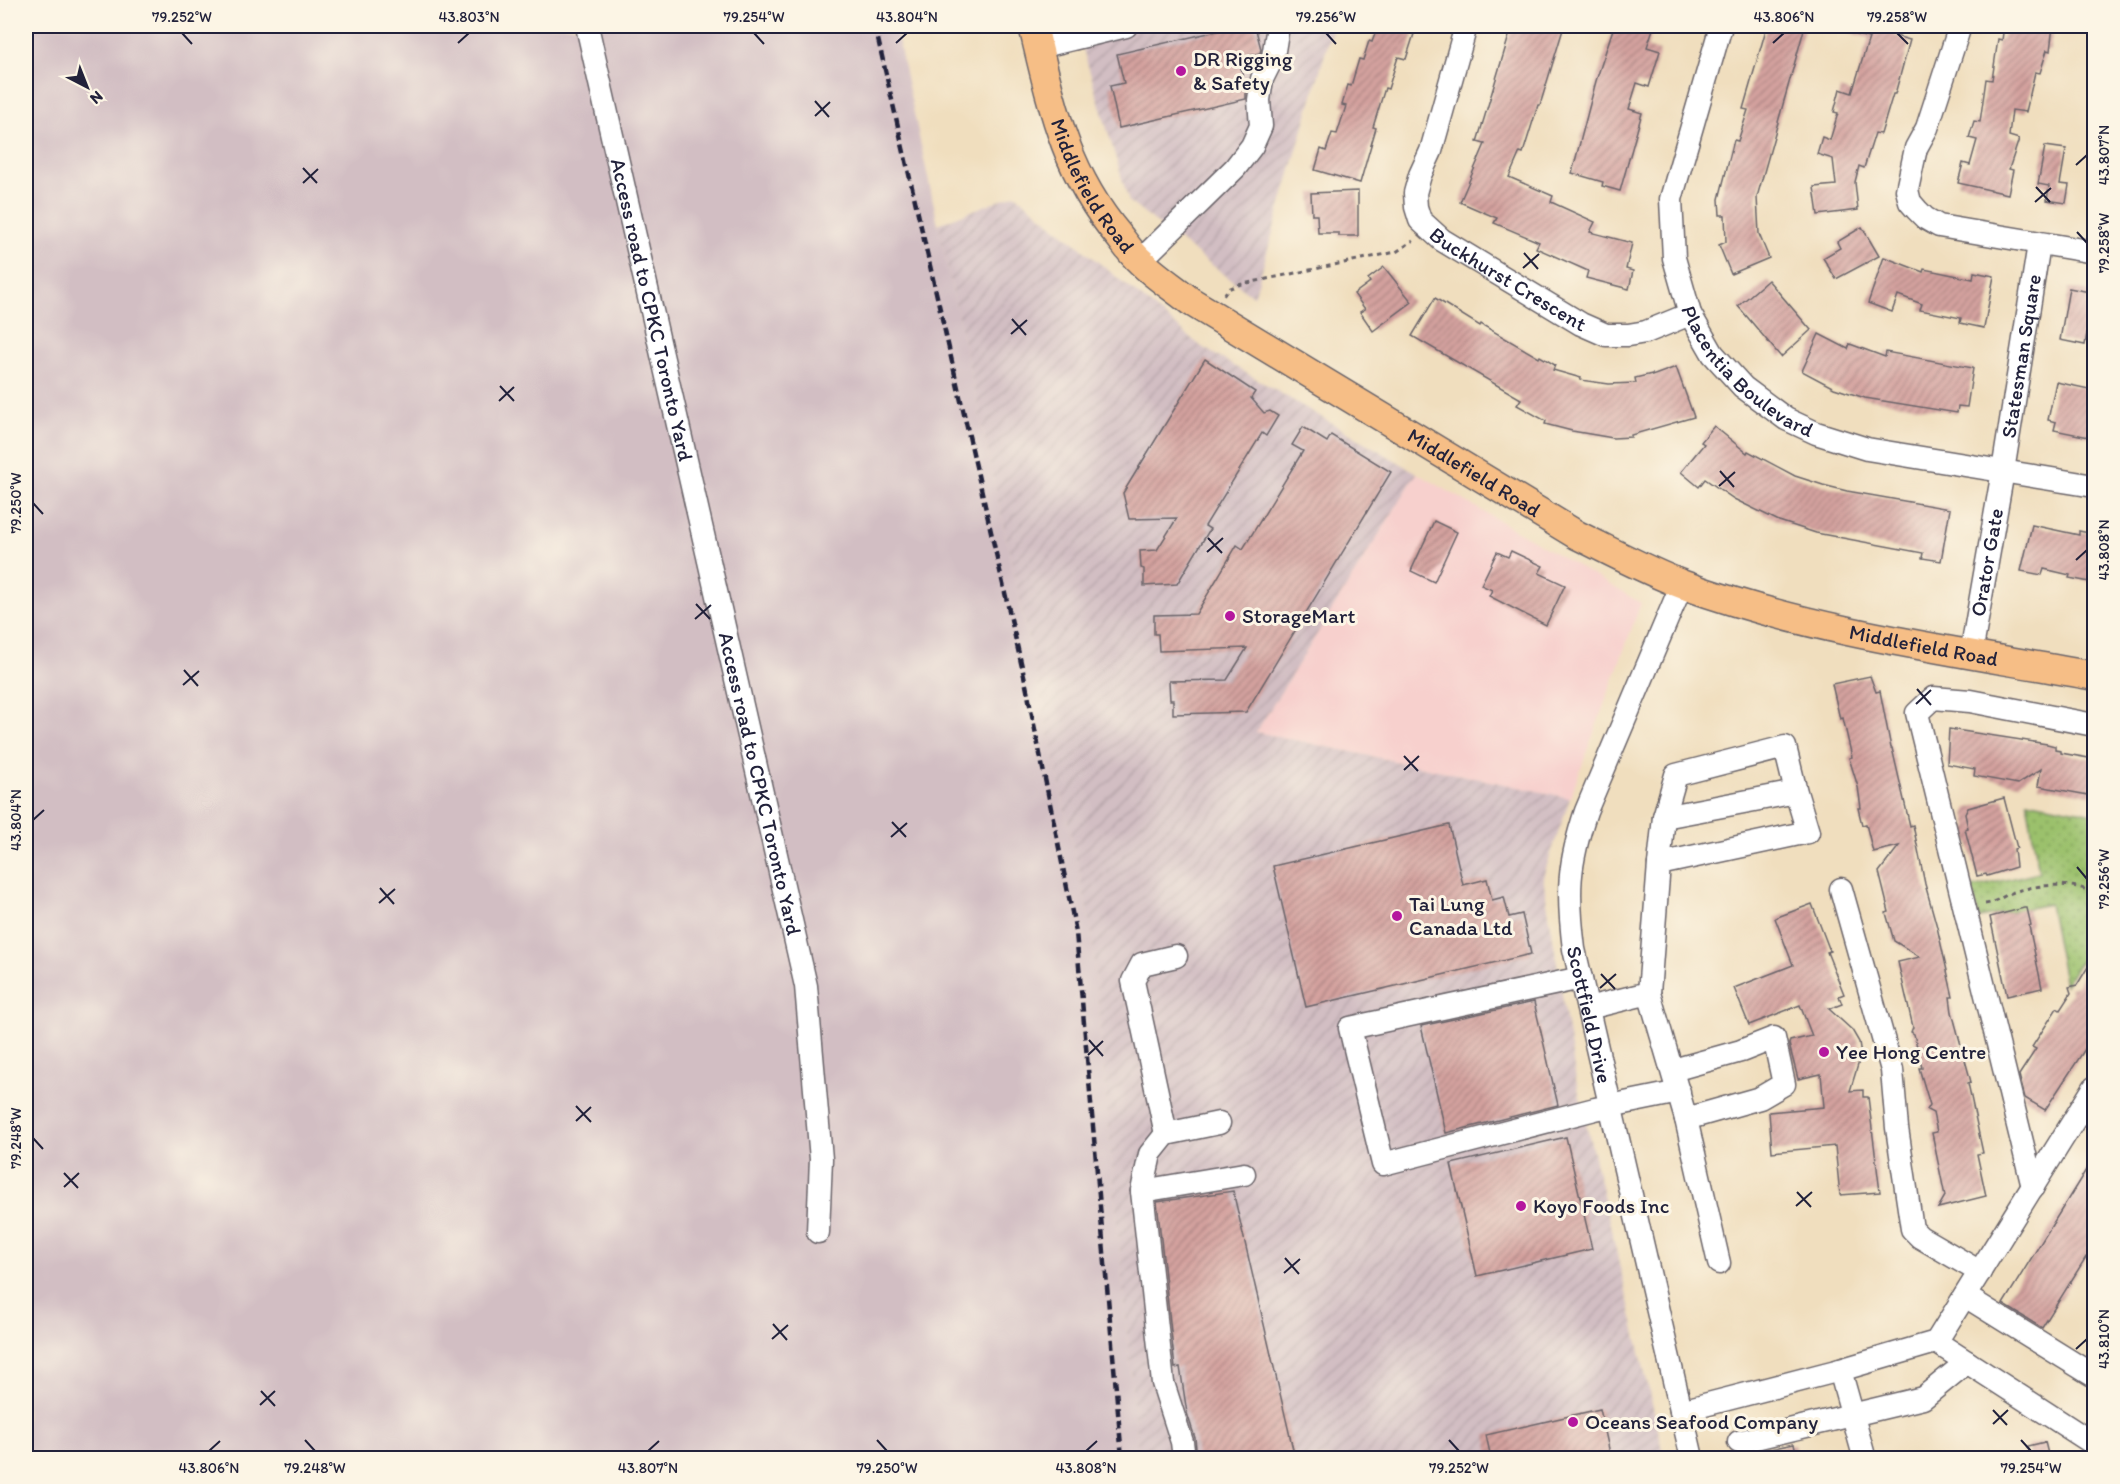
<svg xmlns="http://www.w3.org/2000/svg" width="2120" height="1484" font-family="Itim,sans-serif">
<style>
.built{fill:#f7d0cd}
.industrial{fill:url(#industrial-furrows)}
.railway{fill:#d2bec3}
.grass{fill:url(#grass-dots);stroke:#5e7254;stroke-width:1.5}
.building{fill:url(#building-hatch)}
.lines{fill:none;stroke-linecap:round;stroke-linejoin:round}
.minor-casing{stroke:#6a6469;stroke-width:25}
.major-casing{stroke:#6a6469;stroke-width:31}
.path{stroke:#6a6469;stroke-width:3;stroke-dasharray:4.5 4.5;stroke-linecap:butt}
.minor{stroke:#fff;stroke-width:22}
.major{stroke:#f6be86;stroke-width:28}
.rail{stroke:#22223b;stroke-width:4.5;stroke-dasharray:9 4.5;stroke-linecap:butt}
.ticks{fill:none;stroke:#22223b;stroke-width:2}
.poi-dot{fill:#b5179e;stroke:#fcf5e5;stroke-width:2}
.labels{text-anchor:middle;stroke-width:6;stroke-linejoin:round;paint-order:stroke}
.poi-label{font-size:21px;fill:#22223b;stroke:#fcf5e5;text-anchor:start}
.street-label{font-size:21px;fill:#22223b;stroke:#fcf5e5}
.neatline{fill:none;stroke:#22223b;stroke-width:2}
.ticks-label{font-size:15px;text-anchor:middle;fill:#22223b}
</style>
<defs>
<pattern id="industrial-furrows" width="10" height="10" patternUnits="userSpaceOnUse" patternTransform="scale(1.5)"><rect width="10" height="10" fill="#d2bec3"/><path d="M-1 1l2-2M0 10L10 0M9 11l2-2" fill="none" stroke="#b4a3a8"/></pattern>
<pattern id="grass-dots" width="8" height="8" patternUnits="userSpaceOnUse" patternTransform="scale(1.5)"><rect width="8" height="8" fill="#9bc16c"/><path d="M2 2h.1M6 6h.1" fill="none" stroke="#7e9c5a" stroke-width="1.8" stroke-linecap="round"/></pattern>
<pattern id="building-hatch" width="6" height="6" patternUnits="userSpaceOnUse" patternTransform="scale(1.5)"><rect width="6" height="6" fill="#d4a29f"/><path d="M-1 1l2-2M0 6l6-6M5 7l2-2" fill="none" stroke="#ac8483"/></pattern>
</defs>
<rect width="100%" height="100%" fill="#fcf5e5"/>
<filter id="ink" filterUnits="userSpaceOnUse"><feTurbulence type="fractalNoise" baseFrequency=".0167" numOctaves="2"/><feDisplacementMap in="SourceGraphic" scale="12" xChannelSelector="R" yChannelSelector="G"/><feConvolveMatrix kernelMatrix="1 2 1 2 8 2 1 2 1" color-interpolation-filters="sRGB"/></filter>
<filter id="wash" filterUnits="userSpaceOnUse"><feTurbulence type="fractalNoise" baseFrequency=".008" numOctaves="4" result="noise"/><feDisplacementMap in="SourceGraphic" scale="24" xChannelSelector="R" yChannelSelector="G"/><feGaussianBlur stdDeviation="1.35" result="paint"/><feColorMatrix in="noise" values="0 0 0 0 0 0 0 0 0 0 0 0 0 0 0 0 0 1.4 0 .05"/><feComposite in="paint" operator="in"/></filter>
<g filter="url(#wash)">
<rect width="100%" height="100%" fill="#f0debe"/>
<path class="built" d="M1417 473 1641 603 1570 798 1256 732Z"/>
<g class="industrial">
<path d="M1076 26H1333L1254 297 1129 202Z"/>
<path d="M1015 194 1202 347 1417 473 1256 732 1570 798 1543 877 1576 1080 1665 1458H1138L1091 929 938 224Z"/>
</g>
<path class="railway" d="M26 26H895L1091 929 1138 1458H26Z"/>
<path class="grass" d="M2027 801 2094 814V939L2065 985 2049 904 1979 918 1972 888 2039 872Z"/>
<g id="blocks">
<g class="building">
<path d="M1239 26H1255L1261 49 1260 53 1239 58 1246 92V99L1119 128 1110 86 1124 83 1117 54Z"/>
<path d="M1378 26H1413L1410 33 1414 34 1406 59 1398 57 1388 89 1385 88 1373 127 1376 128 1360 183 1315 170 1321 149 1326 151 1332 133 1337 134 1346 106 1342 105 1348 85 1351 86 1359 59 1363 60 1369 41 1372 42Z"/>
<path d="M1512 26H1564L1540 105H1538L1523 153 1520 152 1509 177 1553 196 1551 202 1595 222 1590 232 1632 243 1626 269 1633 271 1629 289 1586 278 1588 271 1536 248 1539 242 1494 223 1497 218 1460 202 1485 144 1477 142Z"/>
<path d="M1614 26H1654L1647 47 1660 51 1649 87 1637 83 1629 109 1642 113 1620 191 1602 186 1603 182 1572 173 1596 81Z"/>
<path d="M1767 26H1805L1757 197 1759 234 1769 258 1731 274 1719 245 1726 242 1725 215H1720L1719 199 1734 140 1738 141 1748 110 1743 109Z"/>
<path d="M1841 26H1898L1895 36 1910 40 1895 94H1893L1881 134 1875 133 1864 168 1859 166 1855 182 1858 210 1818 215 1814 187 1836 185 1833 159 1817 154 1822 137 1830 140 1838 113 1834 112 1840 89 1852 93 1869 38 1840 30Z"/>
<path d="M2004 26H2053L2050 51 2047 50 2040 73 2035 72 2026 112 2012 110 2009 136 2019 139 2009 169 2013 170 2008 194 1958 183 1963 163 1970 165 1977 140 1969 138 1974 121 1980 122 1986 79 1992 80 1998 39 2002 40Z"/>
<path d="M2045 146 2066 149 2060 184 2069 185 2066 203 2047 200 2049 186 2038 184Z"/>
<path d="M1358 191V236H1339V233H1318L1317 215H1312L1311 193Z"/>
<path d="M1862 227 1879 256 1836 279 1823 258 1840 248 1837 242Z"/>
<path d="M1884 257 1923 272 1924 269 1973 279 1974 272 1994 276 1984 328 1960 323 1961 318 1920 310 1922 304 1898 295 1892 312 1868 303Z"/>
<path d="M1384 267 1412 302 1373 331 1360 312 1365 309 1354 294 1370 282 1368 279Z"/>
<path d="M1768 280 1811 330 1781 357 1738 306Z"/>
<path d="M2069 288 2090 292 2087 309H2091L2085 345 2060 340Z"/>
<path d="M1435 298 1480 326 1481 324 1539 358 1540 356 1555 365 1553 370 1581 378 1580 380 1609 384 1636 383 1635 378 1652 374V376L1676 367 1694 417 1631 435V437L1613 438 1572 431 1545 424 1546 421 1517 405 1521 399 1412 336Z"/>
<path d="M1819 334 1848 349 1850 344 1885 357 1886 352 1973 368 1967 407 1958 406 1957 413 1865 398 1834 388 1802 371Z"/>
<path d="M1205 359 1255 392 1251 398 1264 413 1270 411 1278 416 1266 436 1262 433 1205 526 1210 529 1177 584 1144 586V569L1141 568 1140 551 1157 550 1177 518 1129 519 1123 493Z"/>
<path d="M2056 382 2094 390V438L2054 430 2056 422 2048 420Z"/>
<path d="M1714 426 1747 453 1748 451 1795 476 1823 485 1847 491 1950 509 1941 561 1922 558 1923 553 1816 533 1779 521 1734 499 1705 479 1699 487 1681 472 1704 444 1701 442Z"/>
<path d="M1303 427 1327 442 1331 435 1391 472 1246 712 1173 714V700H1170L1169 681 1227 680 1247 648 1159 651 1158 634H1154V615L1196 614 1237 545 1243 549 1303 451 1292 445Z"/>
<path d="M1434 521 1457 532 1434 582 1411 571Z"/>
<path d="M2032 525 2079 535V531L2094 534V576H2091L2090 582 2069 578 2070 575 2044 569 2042 575 2021 571Z"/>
<path d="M1511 551 1543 566 1539 573 1565 585 1546 625 1489 596 1492 590 1481 585 1497 552 1508 557Z"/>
<path d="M1870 676 1876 692 1880 691 1891 748H1892L1910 826 1913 825 1925 884 1937 927 1953 997H1950L1952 1012 1971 1082 1968 1083 1983 1153 1977 1154 1986 1196 1938 1208 1945 1196 1932 1133 1937 1132 1933 1113 1927 1110 1930 1105 1919 1068H1922L1914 1034 1911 1032 1913 1027 1898 962 1920 957 1894 941 1886 913 1889 912 1879 872 1899 846 1873 852 1866 824 1862 825 1858 808H1861L1858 787 1849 758 1852 757 1843 718 1840 719 1832 684Z"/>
<path d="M1949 729 2047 744 2055 746V750L2061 751V753L2094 759V796L2038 786 2041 769 2018 784 1974 776 1975 769 1947 764Z"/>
<path d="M2004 798 2017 848 2014 849 2016 867 1987 876 1986 874 1977 876 1965 829 1968 828 1965 814 1968 808Z"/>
<path d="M1449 825 1463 885 1487 879 1492 900 1504 897 1509 917 1522 914 1531 954 1306 1007 1273 866Z"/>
<path d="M1812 904 1830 951 1827 952 1844 994 1839 996 1842 1004 1829 1009 1852 1030 1859 1042 1861 1055 1850 1091 1863 1090V1097H1868L1880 1192 1840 1195 1835 1146 1772 1152 1769 1112 1824 1107 1821 1074 1798 1079 1789 1044 1790 1041 1812 1036 1800 1005 1749 1025 1734 988 1793 965 1775 918Z"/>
<path d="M2024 908H2027L2031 925 2029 926 2042 988 2007 996 1990 917Z"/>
<path d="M2094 957V1029L2089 1038 2091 1040 2045 1110 2025 1098 2019 1075 2036 1049 2032 1047 2057 1008 2060 1010 2071 993 2069 987 2077 985Z"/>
<path d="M1534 1002 1558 1105 1446 1133 1421 1026Z"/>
<path d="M1566 1137 1592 1249 1477 1276 1451 1164Z"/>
<path d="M2094 1157V1262L2086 1257 2042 1328 2003 1304Z"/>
<path d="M1233 1191 1295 1458H1197L1195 1438 1187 1413 1180 1367 1175 1368 1157 1202Z"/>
<path d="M1600 1409 1611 1458H1491L1486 1435Z"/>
<path d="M2045 1442 2049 1458H2031L2028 1446Z"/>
<path d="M1794 1444 1797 1458H1756V1452Z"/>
</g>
</g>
</g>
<g filter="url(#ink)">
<use href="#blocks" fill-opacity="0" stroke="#6a6469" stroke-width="1.5"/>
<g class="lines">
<defs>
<g id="minor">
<path id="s1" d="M587 26 806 986 821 1159 818 1232"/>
<path id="s2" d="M1466 26 1431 151 1420 175 1415 193 1416 207 1420 220 1442 240 1581 324 1606 335H1628L1646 332 1690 314"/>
<path id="s3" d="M1721 26 1671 199 1674 258 1690 314 1713 354 1743 387 1786 419 1816 433 1867 449 2094 486"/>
<path d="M1960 26 1927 128 1916 148 1907 190 1910 202 1917 210 1925 218 1939 226 2094 252"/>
<path d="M1039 47 1126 26"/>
<path d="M1140 261 1235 168 1252 146 1261 126 1259 100 1262 79 1273 57 1278 26"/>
<path id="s4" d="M1682 584 1586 811C1568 865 1567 892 1574 949L1692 1458"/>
<path id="s5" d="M1971 654 2003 471 2039 244"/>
<path d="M1659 864 1664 817"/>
<path d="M1841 889 1892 1070 1897 1128 1912 1229 1920 1237 1980 1272"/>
<path d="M1581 978 1350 1028 1383 1164 1595 1109 1679 1092"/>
<path d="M1649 993 1659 864 1808 832 1796 792 1664 817 1676 775 1785 747 1796 792"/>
<path d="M1588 1008 1649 993 1686 1119 1719 1263"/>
<path d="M1673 1070 1741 1051 1774 1038 1784 1084 1760 1098 1686 1119"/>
<path d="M1166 1134 1133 981 1142 964 1176 956"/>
<path d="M2033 1187 1917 713 1933 698 1970 701 2094 725"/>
<path d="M1142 1191 1244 1174"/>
<path d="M1965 1296 2094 1376"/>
<path d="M1936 1342 2094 1444"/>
<path d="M1840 1370 1864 1456"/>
<path d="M1681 1411 1840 1370 1936 1342 2094 1088"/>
<path d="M1739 1442 1923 1398 1967 1362"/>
<path d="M1184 1458 1182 1442 1163 1383 1142 1191 1150 1154 1166 1134 1219 1123"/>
</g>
<g id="major">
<path id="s6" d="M1033 26C1052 105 1065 172 1119 236 1126 245 1132 254 1140 261 1155 276 1174 288 1190 301L1577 535C1612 552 1647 571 1684 585 1816 633 1957 651 2094 676"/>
</g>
</defs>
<use href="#minor" class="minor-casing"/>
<use href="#major" class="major-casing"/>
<g class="path">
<path d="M1224 295 1228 289 1238 285 1396 252 1413 241"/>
<path d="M1985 904C1995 903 2001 897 2011 893 2032 885 2075 880 2094 894"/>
</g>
<use href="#minor" class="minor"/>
<use href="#major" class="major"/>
<path class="rail" d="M875 26 1025 680 1076 932 1122 1458"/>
</g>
</g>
<path class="ticks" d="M182 33 192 44M754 33 764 44M1326 33 1336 44M1897 33 1908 44M458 43 469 33M896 43 907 33M1773 43 1784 33M815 101 829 117M815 116 830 102M2076 165 2087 155M303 168 317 183M303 183 318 169M2036 187 2050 202M2035 202 2051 188M2077 232 2087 243M1524 253 1538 269M1523 268 1539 254M1012 319 1026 335M1011 334 1027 320M500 386 514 401M499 401 514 387M1720 471 1734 487M1719 486 1735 472M33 503 43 514M1208 538 1222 553M1207 552 1223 538M2076 560 2087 550M696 604 710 619M695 619 711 605M184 670 198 686M183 685 199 671M1917 689 1931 705M1916 704 1931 690M1404 756 1418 771M1404 770 1419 756M33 820 44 810M892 822 906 837M891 837 907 823M2077 867 2087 879M380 888 394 904M379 903 395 889M1601 974 1615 989M1600 988 1616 974M1089 1040 1103 1056M1088 1055 1103 1041M576 1106 591 1122M576 1121 591 1107M33 1138 43 1149M64 1173 78 1188M64 1187 79 1173M1797 1192 1811 1207M1796 1206 1812 1192M1285 1258 1299 1274M1284 1273 1300 1259M773 1324 787 1340M772 1339 788 1325M2076 1349 2087 1339M261 1391 275 1406M260 1405 275 1391M1993 1410 2007 1425M1993 1424 2008 1410M305 1440 315 1451M877 1440 887 1451M1449 1440 1459 1451M2021 1440 2031 1451M209 1451 220 1441M648 1451 659 1441M1086 1451 1097 1441"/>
<g class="poi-dot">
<circle cx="1181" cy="71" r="6"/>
<circle cx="1230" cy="616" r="6"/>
<circle cx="1397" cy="916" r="6"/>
<circle cx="1824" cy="1052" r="6"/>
<circle cx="1521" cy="1206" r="6"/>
<circle cx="1573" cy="1422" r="6"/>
</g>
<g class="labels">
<g class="poi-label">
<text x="1193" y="66">DR Rigging<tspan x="1193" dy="24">&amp; Safety</tspan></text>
<text x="1242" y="623">StorageMart</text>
<text x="1409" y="911">Tai Lung<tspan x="1409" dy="24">Canada Ltd</tspan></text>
<text x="1836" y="1059">Yee Hong Centre</text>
<text x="1533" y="1213">Koyo Foods Inc</text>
<text x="1585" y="1429">Oceans Seafood Company</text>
</g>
<g class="street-label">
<text dy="7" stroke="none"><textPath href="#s6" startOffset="172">Middlefield Road</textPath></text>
<text dy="7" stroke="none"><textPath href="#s2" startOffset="309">Buckhurst Crescent</textPath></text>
<text dy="7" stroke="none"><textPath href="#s1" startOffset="291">Access road to CPKC Toronto Yard</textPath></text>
<text dy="7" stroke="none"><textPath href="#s5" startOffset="302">Statesman Square</textPath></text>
<text dy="7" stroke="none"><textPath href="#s3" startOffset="380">Placentia Boulevard</textPath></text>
<text dy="7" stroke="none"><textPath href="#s6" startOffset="658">Middlefield Road</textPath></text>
<text dy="7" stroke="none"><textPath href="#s5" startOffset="93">Orator Gate</textPath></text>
<text dy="7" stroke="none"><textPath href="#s6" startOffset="1144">Middlefield Road</textPath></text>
<text dy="7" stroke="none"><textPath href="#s1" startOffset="777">Access road to CPKC Toronto Yard</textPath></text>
<text dy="7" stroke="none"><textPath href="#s4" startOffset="454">Scottfield Drive</textPath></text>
</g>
</g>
<rect width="2120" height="1484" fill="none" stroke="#fcf5e5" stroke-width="66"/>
<g transform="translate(87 87) rotate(138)" stroke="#fcf5e5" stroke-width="4.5" paint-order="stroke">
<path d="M0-4.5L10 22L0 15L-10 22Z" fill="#22223b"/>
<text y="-9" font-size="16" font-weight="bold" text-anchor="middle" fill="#22223b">N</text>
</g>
<rect x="33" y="33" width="2054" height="1418" class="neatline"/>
<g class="ticks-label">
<text x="182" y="22">79.252°W</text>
<text x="469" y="22">43.803°N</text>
<text x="754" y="22">79.254°W</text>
<text x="907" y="22">43.804°N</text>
<text x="1326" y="22">79.256°W</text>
<text x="1784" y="22">43.806°N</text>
<text x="1897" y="22">79.258°W</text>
<text transform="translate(2104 155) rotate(-90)" y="5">43.807°N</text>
<text transform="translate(2104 243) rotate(-90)" y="5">79.258°W</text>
<text transform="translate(16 503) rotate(-90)" y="5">79.250°W</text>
<text transform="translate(2104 550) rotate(-90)" y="5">43.808°N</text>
<text transform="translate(16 820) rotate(-90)" y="5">43.804°N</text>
<text transform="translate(2104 879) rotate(-90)" y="5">79.256°W</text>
<text transform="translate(16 1138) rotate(-90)" y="5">79.248°W</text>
<text transform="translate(2104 1339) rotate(-90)" y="5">43.810°N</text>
<text x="209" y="1473">43.806°N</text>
<text x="315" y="1473">79.248°W</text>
<text x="648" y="1473">43.807°N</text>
<text x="887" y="1473">79.250°W</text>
<text x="1086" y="1473">43.808°N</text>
<text x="1459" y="1473">79.252°W</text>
<text x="2031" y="1473">79.254°W</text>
</g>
</svg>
